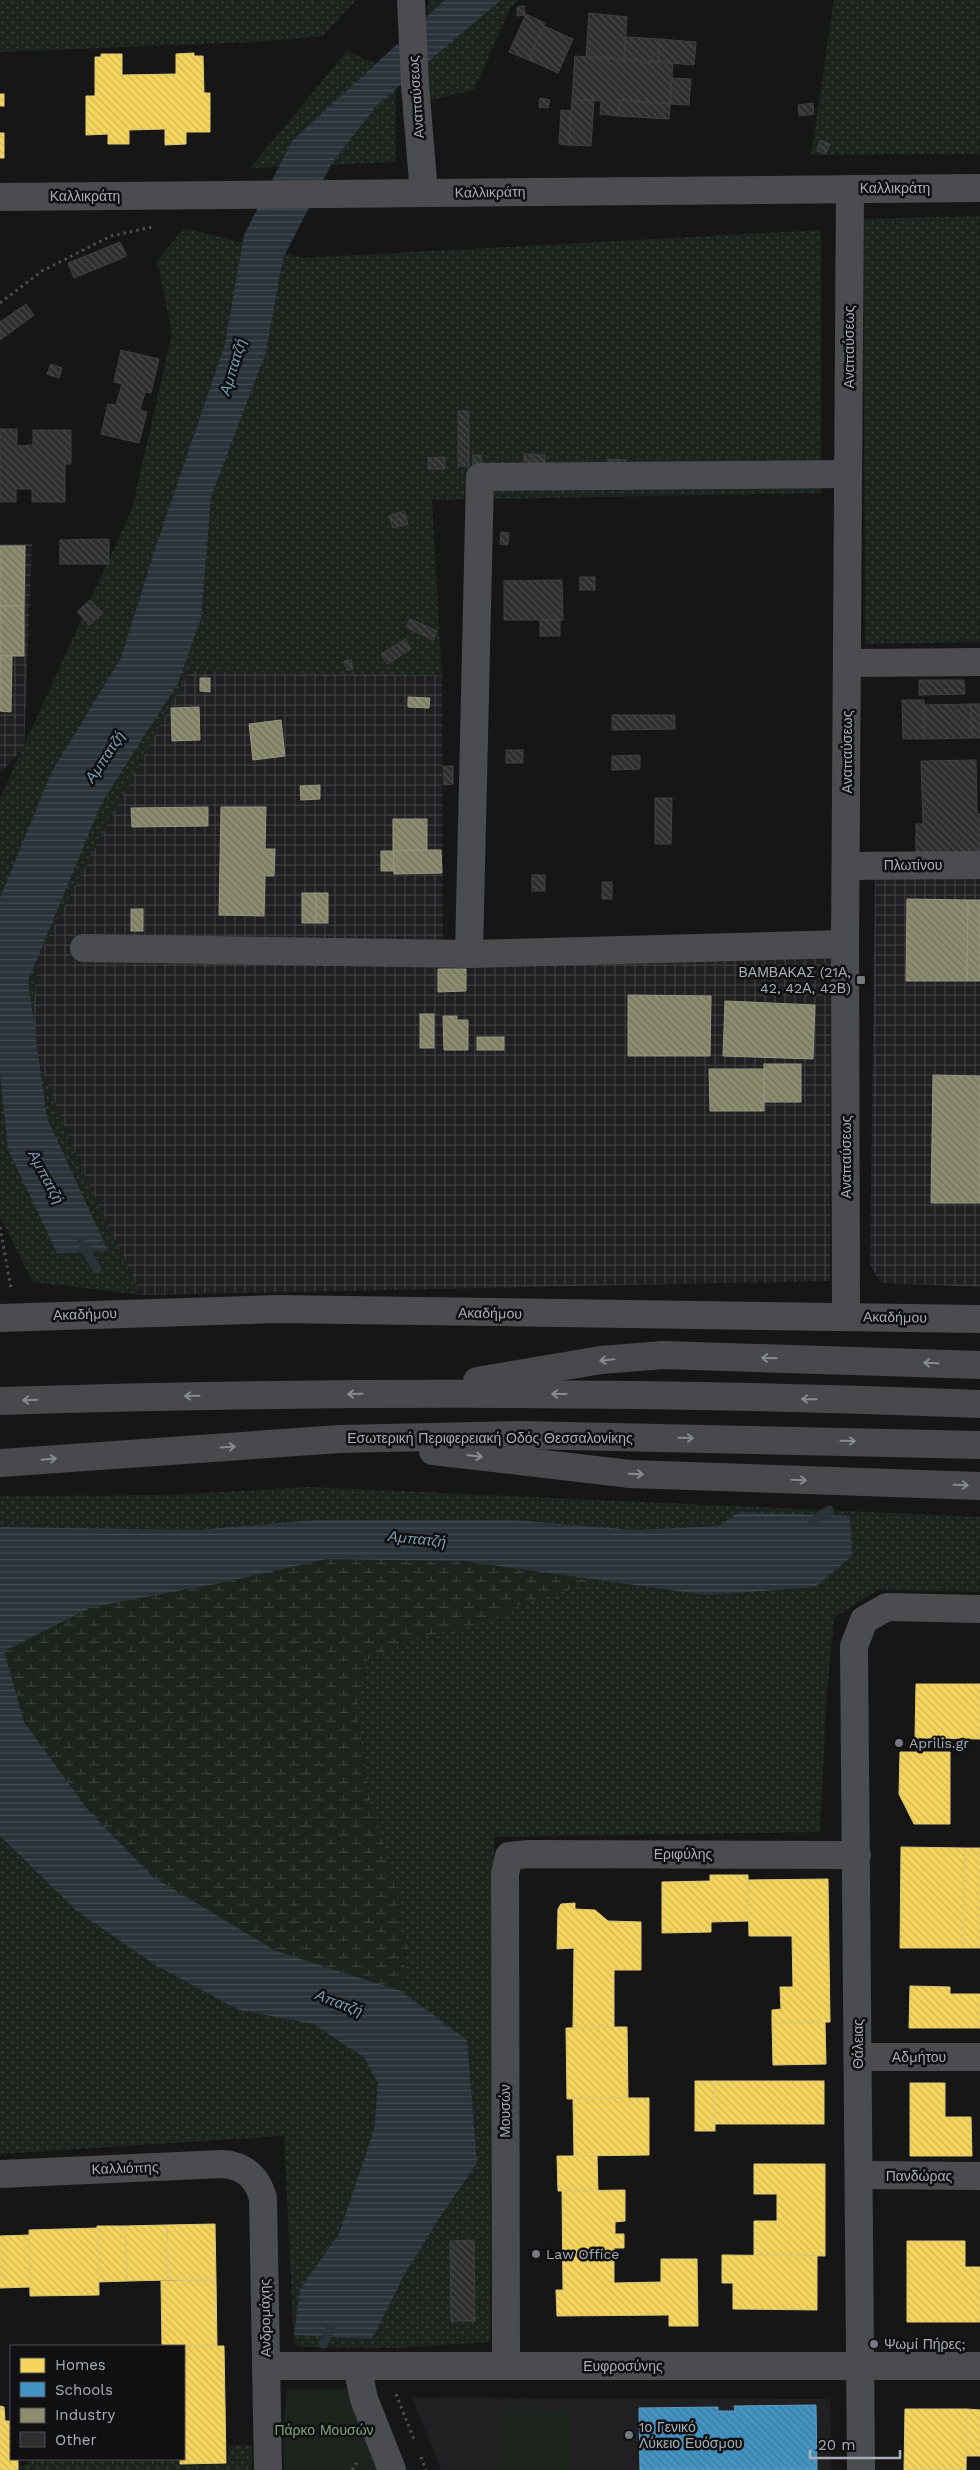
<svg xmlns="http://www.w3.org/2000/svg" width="980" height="2470" font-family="'Work Sans',sans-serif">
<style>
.built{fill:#202022}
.industrial{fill:url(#industrial-grid)}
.grass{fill:url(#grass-dots)}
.wetland{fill:url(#wetland-marsh)}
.park{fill:#1c241d}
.water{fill:url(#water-rules)}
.homes{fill:url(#homes-back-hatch);stroke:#dec978}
.schools{fill:url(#schools-back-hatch);stroke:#619bc0}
.industry{fill:url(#industry-back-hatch);stroke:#949684}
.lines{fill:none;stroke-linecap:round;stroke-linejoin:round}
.stream{stroke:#293339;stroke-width:9}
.building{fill:url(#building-back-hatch);stroke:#3f4042}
.path{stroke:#4c4e51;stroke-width:3;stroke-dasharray:2.5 4;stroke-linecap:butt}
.minor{stroke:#4a4c4f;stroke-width:28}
.highway{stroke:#48494c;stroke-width:28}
.oneway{stroke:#868b92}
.poi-dot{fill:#74797f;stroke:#101012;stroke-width:2}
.labels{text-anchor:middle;stroke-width:5;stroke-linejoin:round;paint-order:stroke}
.street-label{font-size:14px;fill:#a7aeb8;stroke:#101012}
.poi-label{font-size:14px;fill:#a7aeb8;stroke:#101012;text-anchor:start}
.park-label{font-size:14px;fill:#7ea47d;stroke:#101012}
.water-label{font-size:15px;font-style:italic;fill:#7c9fb5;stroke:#101012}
</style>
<defs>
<pattern id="industrial-grid" width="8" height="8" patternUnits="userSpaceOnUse" patternTransform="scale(1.25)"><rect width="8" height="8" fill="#202022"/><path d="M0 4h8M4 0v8" fill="none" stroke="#3e3e40"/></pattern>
<pattern id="grass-dots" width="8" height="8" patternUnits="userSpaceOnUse" patternTransform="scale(1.25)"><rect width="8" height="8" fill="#1c241d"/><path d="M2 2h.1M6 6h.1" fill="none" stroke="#3a413c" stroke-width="1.8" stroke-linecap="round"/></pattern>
<pattern id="wetland-marsh" width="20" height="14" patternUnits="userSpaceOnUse" patternTransform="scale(1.25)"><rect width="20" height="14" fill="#1c241d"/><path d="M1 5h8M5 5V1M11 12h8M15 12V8" fill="none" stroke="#3a413c"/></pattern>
<pattern id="water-rules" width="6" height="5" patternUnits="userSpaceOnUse" patternTransform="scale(1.25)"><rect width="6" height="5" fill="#293339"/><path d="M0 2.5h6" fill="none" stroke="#454e54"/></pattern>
<pattern id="homes-back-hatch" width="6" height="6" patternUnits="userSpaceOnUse" patternTransform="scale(1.25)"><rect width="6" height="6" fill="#f6d55c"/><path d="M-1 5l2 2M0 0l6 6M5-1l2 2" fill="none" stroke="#cfb555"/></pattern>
<pattern id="schools-back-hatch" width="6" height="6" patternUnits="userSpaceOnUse" patternTransform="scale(1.25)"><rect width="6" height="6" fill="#4393c3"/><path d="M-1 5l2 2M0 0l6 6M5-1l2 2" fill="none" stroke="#3f7ba0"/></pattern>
<pattern id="industry-back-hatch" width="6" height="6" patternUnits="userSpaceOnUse" patternTransform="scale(1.25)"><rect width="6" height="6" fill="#8c8c6e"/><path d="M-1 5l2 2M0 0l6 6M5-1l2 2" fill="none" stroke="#71725e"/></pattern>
<pattern id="building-back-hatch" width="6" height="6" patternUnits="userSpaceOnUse" patternTransform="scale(1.25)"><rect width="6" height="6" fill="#2f2f30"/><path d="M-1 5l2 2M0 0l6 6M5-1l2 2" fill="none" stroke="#4a4b4c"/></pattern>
</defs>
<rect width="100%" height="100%" fill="#161616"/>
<path class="built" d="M412 2398 830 2399 831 2470H441Z"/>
<g class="industrial">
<path d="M0 544H32L24 748 0 773Z"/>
<path d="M189 670 442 675 443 968 831 957 830 1281 141 1295 85 1176 30 1042 38 956Z"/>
<path d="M980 876V1287L881 1283 870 1265 875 877Z"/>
</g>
<g class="grass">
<path d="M0 0H356L323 36 255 42 0 52Z"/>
<path d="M428 0H519L510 9 474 90 423 102Z"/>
<path d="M834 0H980V154L811 155Z"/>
<path d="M347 51 396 72V162L250 168Z"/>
<path d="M980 216V642L865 644 863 219Z"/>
<path d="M184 228 303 258 821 230V493L432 500 442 675 189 671 38 956 30 1042 85 1176 141 1295 33 1282 0 1217V798L132 509 172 333 157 261Z"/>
<path d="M309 1487 980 1517V1592L878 1590 834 1618 827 1693 820 1832 494 1837 490 2342 400 2348 300 2347 294 2344 284 2136 0 2154V1496L167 1495Z"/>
<path d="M229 2445H252V2470H18V2465H28V2459H178L180 2464 228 2463Z"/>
</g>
<path class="wetland" d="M327 1559 464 1561 596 1581 517 1606 478 1625 412 1639 367 1660 357 1711 370 1801 396 1891 407 1946 401 1991 276 1951 153 1877 88 1810 24 1722 4 1651 91 1607 221 1583Z"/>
<g class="park">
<path d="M351 2389 382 2470H284L283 2428 287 2390Z"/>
<path d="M501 2410 570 2411V2470H501Z"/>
</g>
<g class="water">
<path d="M445 0H501L377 105 332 163 283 258 266 352 211 497 201 618 178 683 101 804 28 981 47 1118 108 1251 57 1253 8 1149 0 1074V898L51 773 121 658 156 546 225 344 244 235 292 141Z"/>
<path d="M739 1512 850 1516 852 1556 815 1587 707 1595 464 1561 327 1559 221 1583 92 1607 4 1651 24 1722 88 1810 153 1877 276 1951 401 1991 467 2040 477 2163 438 2220 403 2277 372 2339 294 2335 300 2289 339 2234 374 2130 378 2083 364 2057 313 2024 239 2010 155 1965 77 1911 0 1836V1527L198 1530 315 1520H514L635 1530 719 1526Z"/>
</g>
<g class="homes">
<path d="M194 53V56H203L204 93H210V132H186V144L165 145V129L129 130V144H108V134L86 135V96H95V57H101V54H122V75L176 74V54Z"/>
<rect x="0" y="94" width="4" height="12"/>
<rect x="0" y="133" width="4" height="25"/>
<path d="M916 1684H980V1739L915 1738Z"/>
<path d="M900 1752H950V1824H914L899 1794Z"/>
<path d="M901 1847 965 1848 963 1948H900Z"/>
<path d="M965 1848H980V1948H963Z"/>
<path d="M710 1875H748L749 1921 711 1922V1932L662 1933V1882L710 1881Z"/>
<path d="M828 1879 830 2022 772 2023V2010L781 2009 780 1987H793L792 1936H749L748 1880Z"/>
<path d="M575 1903V1909L595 1910 608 1921 641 1922V1970H614V2027L573 2028 574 1948 557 1949 558 1909 561 1904Z"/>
<path d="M910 1986 950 1987V1994H980V2028H909Z"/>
<path d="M825 2022 826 2064 773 2065 772 2023Z"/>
<path d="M614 2027H627L628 2098 567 2099 566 2028Z"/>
<rect x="695" y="2081" width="20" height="50"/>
<rect x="715" y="2081" width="109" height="43"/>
<path d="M910 2083H945V2117H971L972 2156H910Z"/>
<path d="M628 2098H649V2155L574 2156 573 2099Z"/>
<path d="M557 2156H597L598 2191H558Z"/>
<path d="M754 2164H825V2256L754 2255V2221H777V2194H754Z"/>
<path d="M625 2190V2221L615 2222V2234H624V2248H614V2283L661 2282V2259H697L698 2326H669V2315L557 2316 556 2290H563L562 2191Z"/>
<path d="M215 2224 216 2280H168L167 2225Z"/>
<path d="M167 2225 168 2280 127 2281 125 2226Z"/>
<path d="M97 2226H125L127 2281 98 2282Z"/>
<path d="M98 2228 99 2295 30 2296 29 2230Z"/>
<path d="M29 2235 30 2287 0 2288V2236Z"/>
<path d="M907 2241H965V2267H980V2322H907Z"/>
<path d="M722 2255 817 2256V2310L733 2309V2283H722Z"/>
<path d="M216 2280 217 2346H162L161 2281Z"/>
<path d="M177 2346H224L226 2463 180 2464V2459H184V2346Z"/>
<path d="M0 2406 4 2407 5 2421H0Z"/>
<path d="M905 2409H967L966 2470H904Z"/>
<path d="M967 2409 980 2410V2456H966Z"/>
<path d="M0 2421H11V2459H18V2470H0Z"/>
</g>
<path class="schools" d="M816 2405 817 2470H640L639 2408 718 2407V2411H735L734 2406Z"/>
<g class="industry">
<path d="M0 546H25L24 606H0Z"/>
<rect x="0" y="606" width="24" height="50"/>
<path d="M0 656H12L11 712 0 711Z"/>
<path d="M200 678H210V692L200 691Z"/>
<path d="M408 697 430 698 429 708 408 707Z"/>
<path d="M199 707 200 740 172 741 171 708Z"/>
<path d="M281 720 285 756 253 760 249 724Z"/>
<path d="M320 785V799L301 800 300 786Z"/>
<path d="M208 807V826L132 827 131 808Z"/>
<path d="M221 807H266L265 849H275L274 876H265L264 916 219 915Z"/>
<path d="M393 819H427V850L393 851Z"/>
<path d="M427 850H441L442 873 394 874 393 851Z"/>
<path d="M381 851H393L394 871H381Z"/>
<rect x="302" y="893" width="14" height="30"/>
<rect x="316" y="893" width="12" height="30"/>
<path d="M907 899 968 900 967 981H906Z"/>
<path d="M968 900H980V981H967Z"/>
<rect x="131" y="909" width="12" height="22"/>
<path d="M438 969H466V991L438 992Z"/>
<path d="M628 995 711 996 710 1056H628Z"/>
<path d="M725 1001 815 1005 813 1059 723 1056Z"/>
<rect x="420" y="1014" width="14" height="34"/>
<path d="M443 1016H457V1020H468V1050H444Z"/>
<rect x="477" y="1037" width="27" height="13"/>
<rect x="764" y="1064" width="37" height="38"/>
<path d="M709 1069H764V1111H710Z"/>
<path d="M933 1075 980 1076V1203H931Z"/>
</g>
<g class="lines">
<g class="stream">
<path d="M81 1242 97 1269"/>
<path d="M813 1521 829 1510"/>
<path d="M323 2344 331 2327"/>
</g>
</g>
<g class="building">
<path d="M524 6 525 15 517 16V7Z"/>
<path d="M589 13 627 17 624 60 586 57Z"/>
<path d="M526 14 545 23 529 60 509 52Z"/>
<path d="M544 26 573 39 558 73 529 60Z"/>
<path d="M626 37 660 39 658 62 624 60Z"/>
<path d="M660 39 696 42 694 65 658 62Z"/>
<path d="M575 56 673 63 670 104 620 100 618 116 600 114 601 101 572 99Z"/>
<path d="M672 78 691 79 689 105 670 104Z"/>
<path d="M540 98 550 100 548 108 539 107Z"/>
<path d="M572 99 594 101 591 146 569 145Z"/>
<path d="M620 100 670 104 669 119 618 116Z"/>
<path d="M813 103 814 114 799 116 798 105Z"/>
<path d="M561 110 571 111 569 145 559 144Z"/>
<path d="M820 140 830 144 826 154 817 151Z"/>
<path d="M120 242 127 256 74 278 68 263Z"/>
<path d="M26 304 34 315 0 340V322Z"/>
<path d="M121 350 159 359 151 393 145 392 140 410 147 412 139 443 101 434 108 404 116 405 122 384 114 382Z"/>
<path d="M51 364 62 368 59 378 47 374Z"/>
<rect x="458" y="411" width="11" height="55"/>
<path d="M0 429H17V446L33 445V430H71V464H65V502H32V489H16V502H0Z"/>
<path d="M524 454 545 455V470H524Z"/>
<rect x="473" y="455" width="8" height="12"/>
<path d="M445 457V469H428V458Z"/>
<path d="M608 459 626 460V472H607Z"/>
<path d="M404 511 408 524 393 528 389 516Z"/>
<path d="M501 532 509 533 508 545 500 544Z"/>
<path d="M109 539V564H60V540Z"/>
<rect x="580" y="577" width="15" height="13"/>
<path d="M562 580 563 620H504V581Z"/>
<path d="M90 600 103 613 89 625 77 612Z"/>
<path d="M410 619 437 631 433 640 406 627Z"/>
<rect x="540" y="620" width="20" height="16"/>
<path d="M405 639 411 649 387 664 381 654Z"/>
<path d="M351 660 353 669 347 670 344 661Z"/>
<path d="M919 680H964L965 694 919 695Z"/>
<path d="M902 700H924L925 739H903Z"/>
<path d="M971 704H980V738H972Z"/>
<path d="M971 704 972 738 925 739 924 705Z"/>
<path d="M612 715H675V729L612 730Z"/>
<rect x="506" y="750" width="17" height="13"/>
<path d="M640 755V769L612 770V756Z"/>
<path d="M976 760 977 814H980V852L916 854V824H923L921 761Z"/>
<path d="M443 766H453V784L444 785Z"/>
<path d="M655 798H672L671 844H655Z"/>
<rect x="532" y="875" width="13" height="16"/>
<rect x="602" y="882" width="10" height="17"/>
<path d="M474 2240 475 2321H451L450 2241Z"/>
</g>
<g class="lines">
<g class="path">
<path d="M0 303 42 271 111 236 152 227"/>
<path d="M0 1227 11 1288"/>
<path d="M396 2394 415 2442"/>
<path d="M421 2457 426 2470"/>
<path d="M352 2470 358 2461"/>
</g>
<g class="minor">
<path d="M411 0 415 85 424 193"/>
<path d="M0 197 980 188"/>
<path d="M848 663 980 662"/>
<path d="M846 866 980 865"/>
<path d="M84 948 469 954 845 944"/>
<path d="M469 954 480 477 848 474"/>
<path d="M846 1316 845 944 850 189"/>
<path d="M0 1318 276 1309 980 1319"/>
<path d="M859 2057H980"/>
<path d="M0 2174 223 2164C245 2166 257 2177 263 2198L268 2470"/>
<path d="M859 2175 980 2176"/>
<path d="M266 2366H980"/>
<path d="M357 2366 364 2399 392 2470"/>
<path d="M506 2366 505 1874 509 1856 528 1854 857 1855"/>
<path d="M861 2470 854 1646 864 1620 887 1607 980 1609"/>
</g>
<g class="highway">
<path d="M477 1381 601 1360 663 1355 980 1365"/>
<path d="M0 1401C327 1391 653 1391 980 1404"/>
<path d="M433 1451 630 1474 980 1486"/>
<path d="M0 1463 340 1439 521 1435 980 1445"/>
</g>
</g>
<defs><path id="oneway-shaft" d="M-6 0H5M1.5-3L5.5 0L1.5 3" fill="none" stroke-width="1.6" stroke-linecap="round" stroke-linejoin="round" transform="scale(1.25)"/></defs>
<g class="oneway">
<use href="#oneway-shaft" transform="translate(769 1358) rotate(-178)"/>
<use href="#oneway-shaft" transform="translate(607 1360) rotate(174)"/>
<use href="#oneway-shaft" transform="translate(931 1363) rotate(-178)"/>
<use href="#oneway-shaft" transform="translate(355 1394) rotate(179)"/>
<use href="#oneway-shaft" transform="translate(559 1394) rotate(-180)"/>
<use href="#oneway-shaft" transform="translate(192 1396) rotate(179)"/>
<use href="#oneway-shaft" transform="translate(809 1399) rotate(-179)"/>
<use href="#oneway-shaft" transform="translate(30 1400) rotate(178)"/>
<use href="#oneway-shaft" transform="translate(686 1438) rotate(1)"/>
<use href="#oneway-shaft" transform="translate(848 1441) rotate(1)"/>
<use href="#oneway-shaft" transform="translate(228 1447) rotate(-4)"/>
<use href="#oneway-shaft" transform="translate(475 1456) rotate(7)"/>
<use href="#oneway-shaft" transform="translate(49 1459) rotate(-5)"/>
<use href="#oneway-shaft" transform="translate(636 1474) rotate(2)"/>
<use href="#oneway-shaft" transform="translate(799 1480) rotate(2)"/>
<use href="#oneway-shaft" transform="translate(961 1485) rotate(2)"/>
</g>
<g class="poi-dot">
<rect x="856" y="975" width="10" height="10" rx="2.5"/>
<circle cx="899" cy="1743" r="5"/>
<circle cx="536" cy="2254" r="5"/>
<circle cx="874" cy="2344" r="5"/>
<circle cx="629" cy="2435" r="5"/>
</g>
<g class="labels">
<g class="street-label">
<text transform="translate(416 97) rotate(-94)" y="5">Αναπαύσεως</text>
<text x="895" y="193">Καλλικράτη</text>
<text transform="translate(490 192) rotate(-1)" y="5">Καλλικράτη</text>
<text x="85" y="201">Καλλικράτη</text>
<text transform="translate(849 347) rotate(-90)" y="5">Αναπαύσεως</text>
<text transform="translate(847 752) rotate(-90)" y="5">Αναπαύσεως</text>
<text x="913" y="870">Πλωτίνου</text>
<text transform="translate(846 1157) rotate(-90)" y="5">Αναπαύσεως</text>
<text transform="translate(490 1313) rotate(1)" y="5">Ακαδήμου</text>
<text transform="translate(85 1314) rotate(-2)" y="5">Ακαδήμου</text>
<text transform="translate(895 1317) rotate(1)" y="5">Ακαδήμου</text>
<text x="490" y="1443">Εσωτερική Περιφερειακή Οδός Θεσσαλονίκης</text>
<text x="683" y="1859">Εριφύλης</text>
<text transform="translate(858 2044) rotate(-90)" y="5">Θάλειας</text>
<text x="919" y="2062">Αδμήτου</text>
<text transform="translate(505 2111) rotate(-90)" y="5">Μουσών</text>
<text transform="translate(125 2168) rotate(-2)" y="5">Καλλιόπης</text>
<text x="919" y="2181">Πανδώρας</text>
<text transform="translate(265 2318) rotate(-91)" y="5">Ανδρομάχης</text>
<text x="623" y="2371">Ευφροσύνης</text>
</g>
<g class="poi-label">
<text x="851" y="977" text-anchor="end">ΒΑΜΒΑΚΑΣ (21Α,<tspan x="851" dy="16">42, 42Α, 42Β)</tspan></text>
<text x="909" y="1748">Aprilis.gr</text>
<text x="546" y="2259">Law Office</text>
<text x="884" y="2349">Ψωμί Πήρες;</text>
<text x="639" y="2432">1ο Γενικό<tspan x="639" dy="16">Λύκειο Ευόσμου</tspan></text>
</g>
<g class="park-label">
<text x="324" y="2435">Πάρκο Μουσών</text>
</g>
<g class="water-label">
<text transform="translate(233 367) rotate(-73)" y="5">Αμπατζή</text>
<text transform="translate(105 757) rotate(-56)" y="5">Αμπατζή</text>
<text transform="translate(46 1177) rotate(62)" y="5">Αμπατζή</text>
<text transform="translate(417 1539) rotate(6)" y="5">Αμπατζή</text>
<text transform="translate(339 2003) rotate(21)" y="5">Απατζή</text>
</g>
</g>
<rect x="10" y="2345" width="175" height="115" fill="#101012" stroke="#4c4f54"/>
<rect x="20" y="2358" width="25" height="15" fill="#f6d55c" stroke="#4c4f54"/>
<text x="55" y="2370" font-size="15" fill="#a7aeb8">Homes</text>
<rect x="20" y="2382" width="25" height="15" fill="#4393c3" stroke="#4c4f54"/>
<text x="55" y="2395" font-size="15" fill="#a7aeb8">Schools</text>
<rect x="20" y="2408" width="25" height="15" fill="#8c8c6e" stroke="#4c4f54"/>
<text x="55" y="2420" font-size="15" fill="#a7aeb8">Industry</text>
<rect x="20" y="2432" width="25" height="15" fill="#2f2f30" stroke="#4c4f54"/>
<text x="55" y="2445" font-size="15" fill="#a7aeb8">Other</text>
<path d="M810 2450v8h90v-8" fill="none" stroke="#a7aeb8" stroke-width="2.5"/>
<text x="818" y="2450" font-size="15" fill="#a7aeb8" stroke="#101012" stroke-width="4" paint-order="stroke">20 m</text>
</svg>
